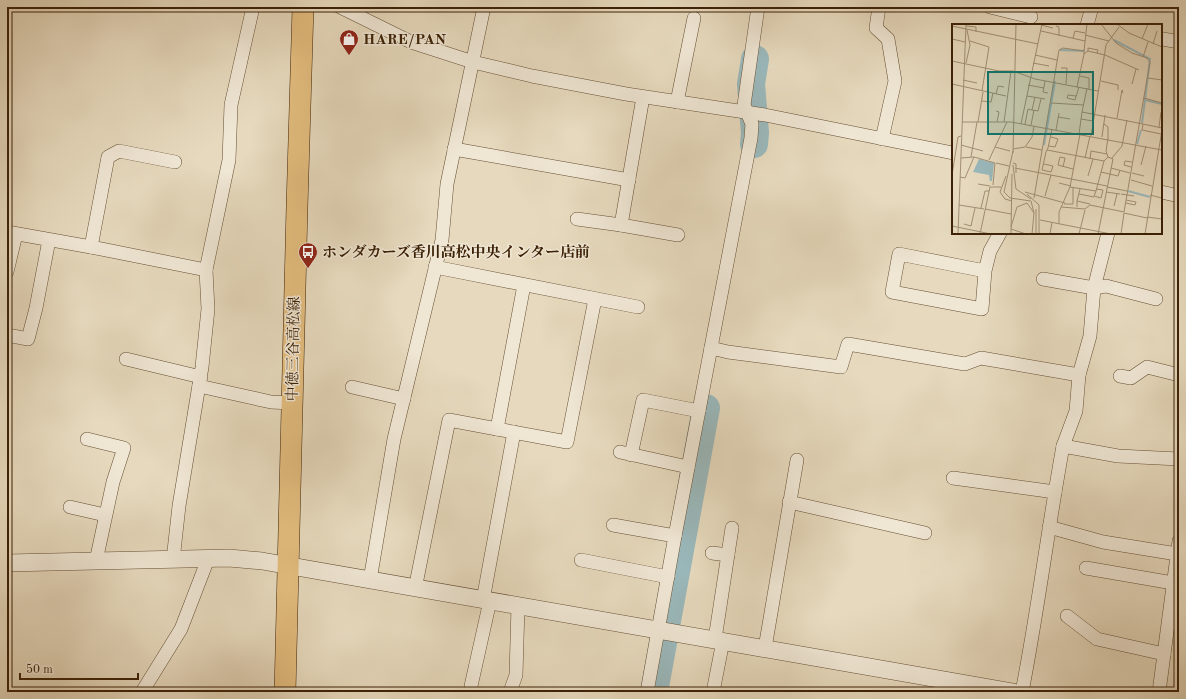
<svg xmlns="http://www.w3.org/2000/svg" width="1186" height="699" font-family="'Old Standard TT','Noto Serif JP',serif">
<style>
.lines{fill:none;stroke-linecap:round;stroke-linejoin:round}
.river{stroke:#9ab8bb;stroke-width:28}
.minor-casing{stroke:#664f34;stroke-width:14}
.tertiary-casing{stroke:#664f34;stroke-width:18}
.primary-casing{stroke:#3c2106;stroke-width:22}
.minor{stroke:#efe6d4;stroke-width:13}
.tertiary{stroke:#efe6d4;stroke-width:17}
.primary{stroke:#e3bc7e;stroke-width:21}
.labels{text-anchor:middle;stroke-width:3;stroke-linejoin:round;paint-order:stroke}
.poi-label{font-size:15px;font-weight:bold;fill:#3c2106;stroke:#efe6d4;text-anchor:start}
.street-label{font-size:15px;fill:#3c2106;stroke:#efe6d4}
.inset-river{fill:none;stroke:#9ab8bb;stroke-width:2}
.inset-road{fill:none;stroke:#a28f74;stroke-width:1}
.view{fill:#0f766e;fill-opacity:0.15;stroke:#0f766e;stroke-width:2}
.inset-edge{fill:none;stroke:#3c2106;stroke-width:2}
</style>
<rect width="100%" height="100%" fill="#e6d9bd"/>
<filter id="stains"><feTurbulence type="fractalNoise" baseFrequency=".005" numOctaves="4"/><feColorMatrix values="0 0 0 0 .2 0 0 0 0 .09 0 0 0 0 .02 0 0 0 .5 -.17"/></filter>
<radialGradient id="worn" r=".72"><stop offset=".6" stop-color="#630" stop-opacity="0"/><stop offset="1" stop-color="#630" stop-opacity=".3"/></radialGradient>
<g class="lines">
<g class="river">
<path d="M754 144 755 133 751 84 755 59"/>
<path d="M654 692 706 408"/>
</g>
<defs>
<g id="minor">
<path d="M340 7 411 42 473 62 532 76 626 94 765 115 953 153"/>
<path d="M879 7 876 28 888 39 895 81 882 139"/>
<path d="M990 7 1031 17"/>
<path d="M1087 25 1092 7"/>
<path d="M1163 39 1179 42"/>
<path d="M643 97 621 225 678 235"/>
<path d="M677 102 694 18"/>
<path d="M454 149 629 180"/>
<path d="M1161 192 1179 196"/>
<path d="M577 219 621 225"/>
<path d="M7 232 91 247 206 270"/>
<path d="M91 247 108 157 119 151 175 162"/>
<path d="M435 267 638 307"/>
<path d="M985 271 899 254 892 292 982 309 985 271 990 251 1000 233"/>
<path d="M7 272 16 234"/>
<path d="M1043 279 1094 288 1106 286 1156 299"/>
<path d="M524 285 497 429 567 442 595 299"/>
<path d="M7 335 28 339 36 308 49 240"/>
<path d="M711 348 728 352 841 367 848 344 965 364 981 358 1079 375"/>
<path d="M126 359 201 377"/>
<path d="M1120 376 1131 378 1147 367 1179 375"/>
<path d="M199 386 271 402 292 403"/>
<path d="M352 387 404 399"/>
<path d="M87 439 124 448 113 482 96 561"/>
<path d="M1063 446 1076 411 1079 375 1090 336 1094 288 1108 233"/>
<path d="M620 452 688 467"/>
<path d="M631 455 643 400 699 411"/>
<path d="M953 478 1055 492"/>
<path d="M789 502 925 533"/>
<path d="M70 507 105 515"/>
<path d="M613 525 675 536"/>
<path d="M1049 527 1103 542 1177 554"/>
<path d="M712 553 728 555"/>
<path d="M173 560 179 506 202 367 208 309 206 270 229 160 231 105 253 7"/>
<path d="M581 560 668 577"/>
<path d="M1086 568 1173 583"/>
<path d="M370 580 394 439 442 240 447 184 484 7"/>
<path d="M415 589 449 420 497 429"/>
<path d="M483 600 514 432"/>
<path d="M1067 616 1097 639 1164 654"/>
<path d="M715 639 732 528"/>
<path d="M765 648 797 460"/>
<path d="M471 686 490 601"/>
<path d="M142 692 181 629 208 559"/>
<path d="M510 692 516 675 518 606"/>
<path d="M647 692 675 536 751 138 752 124 744 105 758 7"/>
<path d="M713 692 723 641"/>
<path d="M1022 692C1038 610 1048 528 1063 446L1118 456 1179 459"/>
<path d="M1159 692 1179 541"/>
</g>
<path id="tertiary" d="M7 563 229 558 262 561 1013 692"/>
<path id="primary" d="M285 692 297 207 303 7"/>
</defs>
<use href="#minor" class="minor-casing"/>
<use href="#tertiary" class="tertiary-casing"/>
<use href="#primary" class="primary-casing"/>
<use href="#minor" class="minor"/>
<use href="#tertiary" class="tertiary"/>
<use href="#primary" class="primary"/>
</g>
<defs>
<symbol id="shop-pin" viewBox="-11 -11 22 30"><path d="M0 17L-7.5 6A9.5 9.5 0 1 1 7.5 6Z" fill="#8f2418" stroke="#efe6d4"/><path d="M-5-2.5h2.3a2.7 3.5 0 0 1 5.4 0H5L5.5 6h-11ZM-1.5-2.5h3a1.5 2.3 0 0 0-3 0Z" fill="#fff"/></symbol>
<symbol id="bus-pin" viewBox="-11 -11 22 30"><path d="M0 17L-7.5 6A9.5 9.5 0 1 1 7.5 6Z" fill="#8f2418" stroke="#efe6d4"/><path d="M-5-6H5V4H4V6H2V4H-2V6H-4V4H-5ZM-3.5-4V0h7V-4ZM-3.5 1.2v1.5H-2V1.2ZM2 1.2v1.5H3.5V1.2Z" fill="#fff"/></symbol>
</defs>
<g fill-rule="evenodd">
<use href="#shop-pin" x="338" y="28" width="22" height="30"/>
<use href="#bus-pin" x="297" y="241" width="22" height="30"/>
</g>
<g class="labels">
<g class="poi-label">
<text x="363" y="44">HARE/PAN</text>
<text x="322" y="257">ホンダカーズ香川高松中央インター店前</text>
</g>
<g class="street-label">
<text transform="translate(293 349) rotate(-89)" y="5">中徳三谷高松線</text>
</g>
</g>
<g transform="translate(952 24)">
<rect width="210" height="210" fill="#e6d9bd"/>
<path d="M27 135 42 139 40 157H38L37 151 21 148Z" fill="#9ab8bb"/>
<path class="inset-river" d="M162 16 198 35 193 76 210 80M108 26 133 27M190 99 193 76M185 120 189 106M92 121 103 57M176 167 198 173"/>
<path class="inset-road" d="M165 0 177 9 210 23M89 1 101 4M0 2 86 20M14 2 24 3V8M104 2 107 3V12M89 7 133 17M133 11 157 17M121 14 123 7 133 9M0 15 13 18M190 15 196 0M18 17 37 23 30 67M201 20 205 7M136 27V24L146 26 145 29M132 28V30L136 27 153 31 187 46M83 31 105 36M191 33 196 18M0 37 47 47H61L83 55 146 67M14 39 18 21 15 6M81 39 97 42M109 44H115L114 60M128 52 137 54V65M196 54 210 56M11 56 25 59M93 57 91 68 96 69M149 57 166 61V66M0 60 54 72M180 60 184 45M76 61 92 64M125 63 132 30M44 70 46 62 52 63M75 72 93 75M124 72 116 71 115 74 123 76 127 63M83 73 80 86 86 87 89 75M192 74 210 79M30 77 39 78 41 69M99 79 132 81M44 87 47 88 45 98M130 88 135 64M106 93 118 95M165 94 170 66 171 69M129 95 141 97M10 98H59L210 126M26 98 31 68M52 98 59 47M69 100 90 0M73 100 76 85 80 86M152 100 156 103V114M79 101 82 86M207 103 209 88M104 106 107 89M127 110 130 88 191 100M209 110 190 106 191 100 210 104M139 112 154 21 167 3M150 113 153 91M9 121 31 127M97 122 103 123 106 115 99 113M43 123 55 98M74 123 90 126M61 125 73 123 80 113 82 102M95 126 152 137 156 133M61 127 52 168 58 174 79 177 82 189M61 129 64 0M19 133 25 98M22 133 43 139 41 161M133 134 138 112M160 134 170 122 175 96M138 135 139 127 155 130M37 136 43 123 58 127M44 139 57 142M61 139 64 140V149M92 140 101 142 99 148 90 146 94 128 96 124 100 105M61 141 64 165 79 175M189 141 194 122M111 143 113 134 108 133 106 141 121 145M179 143 172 141 173 137 180 138M63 144 155 162M159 144 178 149M149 148 166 152 168 146M180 149 192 152M0 151 6 113 9 112M54 152 48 168 53 175 60 177M136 152 141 135M8 153 13 154 22 133 9 134M179 156 200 162M107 159 119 162M26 160 38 162M118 163 144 167 152 137M155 163 175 167M144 167 142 172 149 174 151 166 144 165M73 168 113 179M154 168 168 170M75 170 87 181V210M127 170 142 173M169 170 182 172M198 171 210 174M93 172 99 151M82 174 107 26 111 24 132 27 135 0M125 177 128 165M174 179 183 181 184 178 174 176M112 180H121V164M7 181 32 185M162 182 165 170M109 183 133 185 138 181 172 188 198 38 195 34 180 29 164 19 149 0M125 183V177L138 180M29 184 33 167H37M33 185 59 190M195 193 210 195M88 196 159 210M107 199V188L118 163 128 110M12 200 19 202 23 184M0 202 39 210M59 203 65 183 75 179 82 189 80 210M59 205 74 210M6 210 14 0M28 210 38 163H49M59 210 60 150M84 210V185M98 210 100 198M127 210 133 186M146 210 161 135 156 133 154 127 156 114M169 210 172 189 195 194M193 210 210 106"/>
<path class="view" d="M36 48H141V110H36Z"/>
<rect width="210" height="210" class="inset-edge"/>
</g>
<rect width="1186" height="699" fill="none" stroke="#e6d9bd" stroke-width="24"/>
<rect x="8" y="8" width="1170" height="683" fill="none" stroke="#3c2106" stroke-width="2"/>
<rect x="12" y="12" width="1162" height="675" fill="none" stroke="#3c2106"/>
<path d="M20 673v6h118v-6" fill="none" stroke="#3c2106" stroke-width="2"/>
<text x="26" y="673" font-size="12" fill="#3c2106" stroke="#efe6d4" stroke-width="3" paint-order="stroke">50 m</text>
<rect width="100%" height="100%" filter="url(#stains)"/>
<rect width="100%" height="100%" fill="url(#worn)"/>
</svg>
